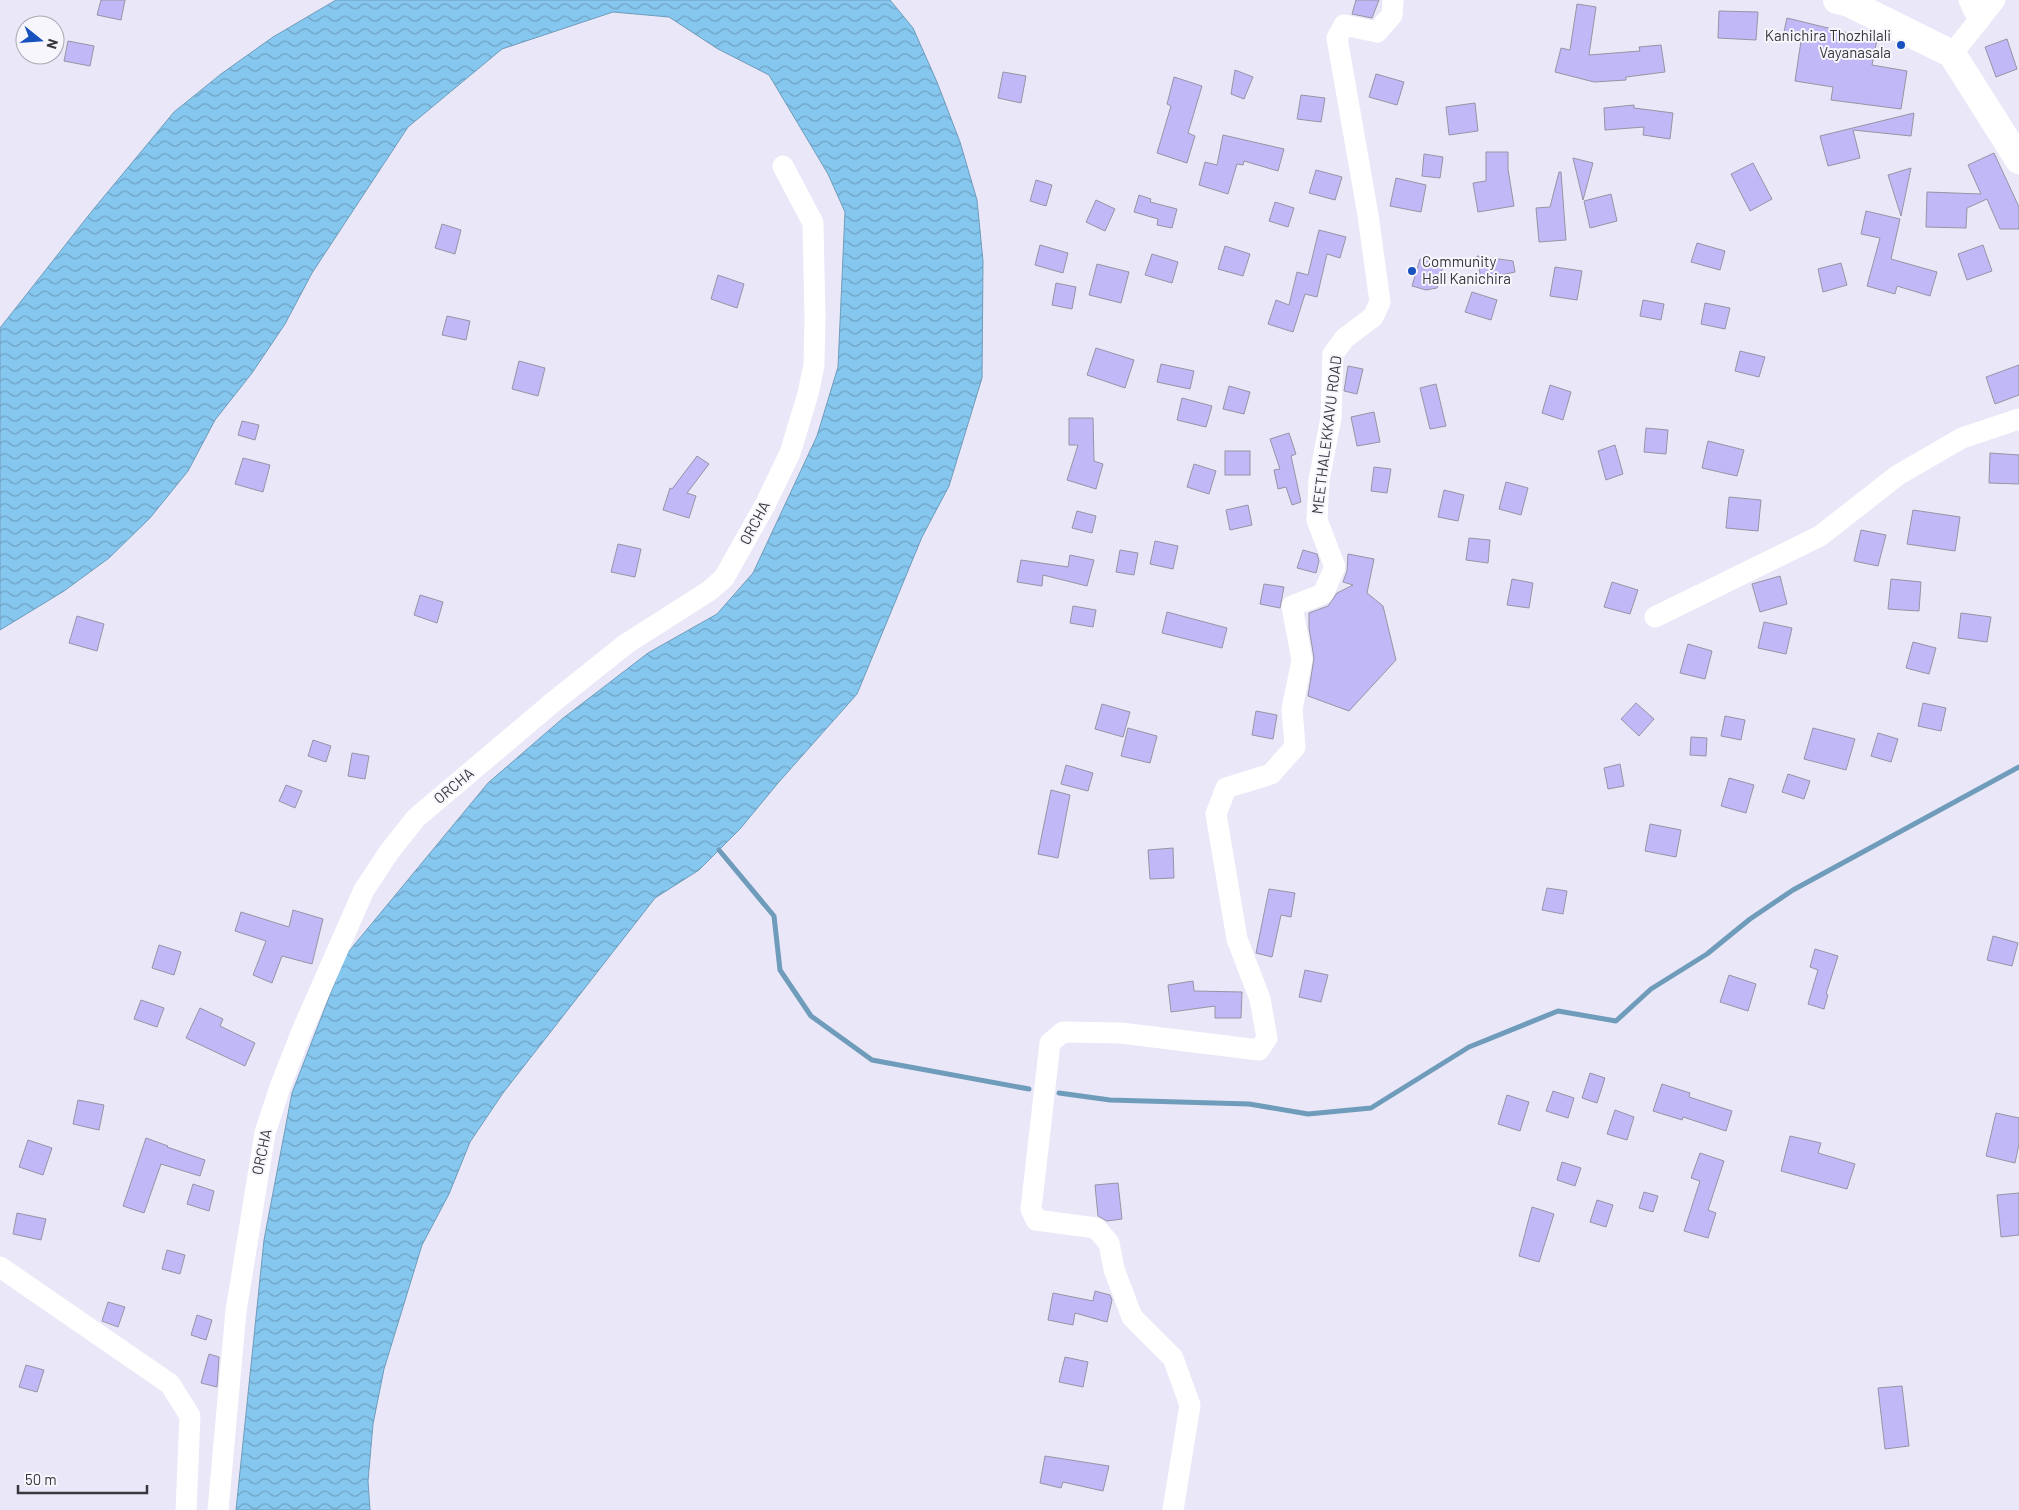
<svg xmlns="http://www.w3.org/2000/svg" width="2019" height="1510" font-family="Barlow,sans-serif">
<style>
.water{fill:url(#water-waves);stroke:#6f9cba}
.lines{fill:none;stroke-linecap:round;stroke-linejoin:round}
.stream{stroke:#6f9cba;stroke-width:5}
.building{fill:#c1b8f7;stroke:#9695a4}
.street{stroke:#fff;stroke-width:21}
.secondary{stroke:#fff;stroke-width:28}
.poi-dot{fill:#1951be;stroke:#f7f6fc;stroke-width:2}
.labels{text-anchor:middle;stroke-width:4;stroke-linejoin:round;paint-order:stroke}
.poi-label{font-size:15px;fill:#38373d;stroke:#f7f6fc;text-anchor:end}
.street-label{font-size:15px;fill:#38373d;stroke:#f7f6fc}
</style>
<defs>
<pattern id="water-waves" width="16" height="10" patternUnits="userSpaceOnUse" patternTransform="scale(1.25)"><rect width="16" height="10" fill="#86c7ef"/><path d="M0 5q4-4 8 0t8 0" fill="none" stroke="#6fa2c3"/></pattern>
</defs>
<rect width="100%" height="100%" fill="#eae7f8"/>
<path class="water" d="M336 0H890L913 28 937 82 960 142 977 200 983 261 982 378 949 486 922 537 857 694 778 783 740 829 699 870 655 898 503 1093 470 1142 449 1194 422 1245 384 1369 373 1424 368 1481 370 1510H236L264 1240 292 1093 345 956 488 783 562 719 648 653 717 614 753 573 817 436 838 367 845 212 828 174 769 75 718 49 669 17 613 12 502 49 408 127 312 273 285 324 252 373 215 420 188 471 150 518 109 558 64 591 0 630V328L92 211 174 112 221 74 273 37Z"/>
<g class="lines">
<g class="stream">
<path d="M719 850 774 916 780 970 811 1016 872 1060 1029 1089"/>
<path d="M1059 1093 1110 1100 1249 1104 1308 1114 1371 1108 1469 1047 1558 1011 1616 1021 1651 989 1707 954 1750 919 1793 890 2019 767"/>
</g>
</g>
<g class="building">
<path d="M101 0H125L121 20 97 15Z"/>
<path d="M1356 0H1379L1372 18 1352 14Z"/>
<path d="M1577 4 1596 7 1589 55 1640 51 1639 47 1661 45 1665 72 1626 77V80L1594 82 1555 72 1561 48 1570 50Z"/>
<path d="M1719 11 1758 12 1756 40 1718 38Z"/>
<path d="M1787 18 1877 40 1872 65 1907 71 1901 109 1831 100 1833 87 1795 81 1801 41 1783 36Z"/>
<path d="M2007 39 2017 69 1996 77 1985 47Z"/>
<path d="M68 41 94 46 90 66 64 61Z"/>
<path d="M1235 70 1253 77 1244 99 1231 94Z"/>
<path d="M1003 72 1026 76 1021 103 998 98Z"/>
<path d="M1376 74 1404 82 1397 105 1369 97Z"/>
<path d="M1174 77 1202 86 1188 133 1195 136 1187 163 1157 153 1171 106 1167 104Z"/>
<path d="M1301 95 1325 98 1321 122 1297 119Z"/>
<path d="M1475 103 1478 131 1449 135 1446 107Z"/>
<path d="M1634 105V108L1673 113 1670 139 1643 135 1644 127 1605 130 1604 108Z"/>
<path d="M1914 113 1911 136 1853 130 1860 158 1828 166 1820 136Z"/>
<path d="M1223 135 1284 149 1278 171 1244 161 1243 165 1237 164 1228 194 1199 185 1205 162 1217 165Z"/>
<path d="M1486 152H1508V169L1514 206 1478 212 1473 183 1486 181Z"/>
<path d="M1994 153 2019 207V229H2000L1987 199 1967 208 1966 228 1926 227 1927 192 1981 194 1968 165Z"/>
<path d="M1424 154 1443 157 1440 178 1422 176Z"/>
<path d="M1573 158 1593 163 1583 200Z"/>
<path d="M1753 163 1772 199 1750 211 1731 174Z"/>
<path d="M1911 168 1901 216 1888 175Z"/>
<path d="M1316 170 1342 177 1335 200 1309 193Z"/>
<path d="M1559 172H1561L1566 240 1539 242 1536 208 1550 207Z"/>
<path d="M1396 178 1426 185 1421 212 1390 206Z"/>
<path d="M1036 180 1052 185 1046 206 1030 201Z"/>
<path d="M1611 194 1617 221 1590 228 1584 201Z"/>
<path d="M1139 195 1151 199 1150 202 1177 209 1172 228 1157 225 1158 219 1134 212Z"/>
<path d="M1096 200 1115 209 1105 231 1086 222Z"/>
<path d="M1275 202 1294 208 1288 227 1269 221Z"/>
<path d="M1866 211 1900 219 1891 259 1937 272 1930 296 1897 286 1895 294 1867 286 1880 238 1861 234Z"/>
<path d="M442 224 461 230 455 254 435 248Z"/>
<path d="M1319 230 1346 237 1340 258 1327 254 1317 297 1305 294 1293 332 1268 324 1276 300 1289 305 1297 272 1308 275Z"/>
<path d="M1697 243 1725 251 1720 270 1691 262Z"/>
<path d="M1040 245 1068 253 1063 273 1035 265Z"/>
<path d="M1983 245 1992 271 1967 280 1958 254Z"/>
<path d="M1225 246 1250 254 1243 276 1218 269Z"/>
<path d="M1152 254 1178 262 1172 283 1145 275Z"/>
<path d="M1477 256 1513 261 1515 272 1481 279Z"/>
<path d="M1420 259 1443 266 1437 288 1426 290 1412 286Z"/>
<path d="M1841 263 1847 285 1823 292 1818 269Z"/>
<path d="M1097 264 1129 272 1121 303 1089 295Z"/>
<path d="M1555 267 1582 271 1577 300 1550 296Z"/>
<path d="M718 275 744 284 737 308 711 299Z"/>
<path d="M1056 283 1076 287 1072 309 1052 305Z"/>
<path d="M1472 292 1497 300 1491 320 1465 312Z"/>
<path d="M1643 300 1664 304 1661 320 1640 316Z"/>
<path d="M1705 303 1730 308 1725 329 1701 324Z"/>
<path d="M447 316 470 321 466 340 442 335Z"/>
<path d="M1096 348 1134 360 1125 388 1087 375Z"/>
<path d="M1740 351 1765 357 1759 377 1735 371Z"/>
<path d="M519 361 545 368 538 396 512 389Z"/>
<path d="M1161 364 1194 371 1190 389 1157 382Z"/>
<path d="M2019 365V395L1995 404 1986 377Z"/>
<path d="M1348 366 1363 369 1357 394 1344 391Z"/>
<path d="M1436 384 1446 426 1430 429 1420 388Z"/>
<path d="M1550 385 1571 392 1563 420 1542 413Z"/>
<path d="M1229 386 1250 392 1244 414 1223 409Z"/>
<path d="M1182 398 1212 406 1206 427 1177 420Z"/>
<path d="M1374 412 1380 442 1357 446 1351 417Z"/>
<path d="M1069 418H1093L1094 461 1103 464 1096 489 1067 480 1078 445H1069Z"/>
<path d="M242 421 259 425 255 440 238 435Z"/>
<path d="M1646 428 1668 430 1666 454 1644 452Z"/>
<path d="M1289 433 1296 454 1291 456 1301 502 1292 505 1286 487 1278 489 1274 470 1280 469 1270 439Z"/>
<path d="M1708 441 1744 450 1737 476 1702 468Z"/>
<path d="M1615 445 1623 474 1606 480 1598 451Z"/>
<rect x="1225" y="451" width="25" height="24"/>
<path d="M1990 453 2019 455V484L1989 483Z"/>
<path d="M697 456 709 464 687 493 696 496 689 518 663 510 670 488 672 489Z"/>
<path d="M243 458 270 465 263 492 235 484Z"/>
<path d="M1194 464 1216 471 1209 494 1187 487Z"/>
<path d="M1374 467 1391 469 1387 493 1371 491Z"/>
<path d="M1506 482 1528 488 1521 515 1499 509Z"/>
<path d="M1444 490 1464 495 1458 521 1438 517Z"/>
<path d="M1729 497 1761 500 1758 531 1726 528Z"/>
<path d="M1248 505 1252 525 1230 530 1226 510Z"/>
<path d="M1913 510 1960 517 1955 551 1907 544Z"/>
<path d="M1077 511 1096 516 1092 533 1072 528Z"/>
<path d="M1861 530 1886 535 1878 566 1854 561Z"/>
<path d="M1469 538 1490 540 1488 563 1466 560Z"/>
<path d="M1155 541 1178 546 1173 569 1150 564Z"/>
<path d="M618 544 641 549 635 577 611 572Z"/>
<path d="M1120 550 1138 553 1134 575 1116 572Z"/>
<path d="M1303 550 1317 554 1319 561 1316 573 1297 568Z"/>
<path d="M1348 554 1374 559 1367 593 1383 606 1396 660 1349 711 1308 696 1314 658 1309 628V613L1328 606 1337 593 1353 585 1343 582 1347 571Z"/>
<path d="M1070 555 1094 560 1087 586 1043 575 1042 586 1017 582 1021 560 1068 567Z"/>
<path d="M1780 576 1787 604 1760 612 1752 584Z"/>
<path d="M1512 579 1533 583 1529 608 1507 605Z"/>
<path d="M1891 579 1921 582 1919 611 1888 609Z"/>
<path d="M1612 582 1638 590 1630 614 1604 607Z"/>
<path d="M1264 584 1284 587 1280 608 1260 604Z"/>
<path d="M420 595 443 602 437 623 414 615Z"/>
<path d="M1073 606 1096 610 1093 627 1070 623Z"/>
<path d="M1167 612 1227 628 1222 648 1162 633Z"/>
<path d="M1961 613 1991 617 1987 642 1958 638Z"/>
<path d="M77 616 104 624 97 651 69 643Z"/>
<path d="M1764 622 1792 628 1786 654 1758 648Z"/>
<path d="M1913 642 1936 648 1929 674 1906 668Z"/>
<path d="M1688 644 1712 651 1705 679 1680 673Z"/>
<path d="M1636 703 1654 719 1639 736 1621 719Z"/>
<path d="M1923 703 1946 708 1941 731 1918 726Z"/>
<path d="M1102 704 1130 712 1123 737 1095 729Z"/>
<path d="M1256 711 1277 715 1273 739 1252 735Z"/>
<path d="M1725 716 1745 720 1741 740 1721 736Z"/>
<path d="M1128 728 1157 736 1150 763 1121 756Z"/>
<path d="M1813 728 1855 739 1846 770 1804 759Z"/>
<path d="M1878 733 1898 739 1891 762 1871 756Z"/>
<path d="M1691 737 1707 738 1706 756 1690 755Z"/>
<path d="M313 740 331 746 326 762 308 756Z"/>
<path d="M352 753 369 756 365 779 348 776Z"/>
<path d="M1620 764 1624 786 1608 789 1604 768Z"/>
<path d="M1066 765 1093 773 1088 791 1061 784Z"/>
<path d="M1788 774 1810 781 1804 799 1782 792Z"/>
<path d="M1729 778 1754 785 1746 813 1721 806Z"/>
<path d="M286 785 302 791 295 808 279 801Z"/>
<path d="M1051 790 1070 795 1058 858 1038 854Z"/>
<path d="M1650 824 1681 830 1676 857 1645 851Z"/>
<path d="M1173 848 1174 878 1150 879 1148 850Z"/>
<path d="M1547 888 1567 891 1563 914 1542 910Z"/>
<path d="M1269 889 1295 893 1291 917 1281 915 1272 957 1256 953Z"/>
<path d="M293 910 323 919 312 964 282 956 272 983 253 975 266 941 235 931 241 912 289 927Z"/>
<path d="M1993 936 2018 943 2012 966 1987 960Z"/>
<path d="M159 945 181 952 174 975 152 968Z"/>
<path d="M1815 949 1838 956 1826 994 1828 995 1824 1009 1808 1004 1818 970 1810 967Z"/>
<path d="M1305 970 1328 975 1321 1002 1299 997Z"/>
<path d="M1729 975 1756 984 1748 1011 1720 1002Z"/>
<path d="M1193 981 1194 991 1242 992 1241 1018H1215V1006L1171 1012 1168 985Z"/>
<path d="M141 1000 164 1008 157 1027 134 1019Z"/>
<path d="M200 1008 223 1019 220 1026 255 1043 245 1066 186 1038Z"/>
<path d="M1590 1073 1605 1078 1597 1103 1582 1098Z"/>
<path d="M1662 1084 1690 1093 1689 1097 1732 1111 1726 1131 1683 1117 1682 1120 1653 1111Z"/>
<path d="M1553 1091 1574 1098 1568 1118 1546 1111Z"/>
<path d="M1507 1095 1529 1102 1520 1131 1498 1124Z"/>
<path d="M78 1100 104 1105 99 1130 73 1124Z"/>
<path d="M1615 1110 1634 1117 1627 1140 1607 1134Z"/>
<path d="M1996 1113 2019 1118V1144L2015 1163 1986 1156Z"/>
<path d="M1790 1136 1821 1143 1818 1153 1855 1164 1847 1189 1781 1171Z"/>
<path d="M146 1138 168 1146 167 1147 205 1160 200 1176 161 1164 144 1213 123 1206Z"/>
<path d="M28 1140 52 1148 43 1175 19 1167Z"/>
<path d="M1700 1153 1724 1161 1708 1210 1716 1213 1708 1238 1684 1231 1700 1181 1691 1178Z"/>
<path d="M1562 1162 1581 1168 1575 1186 1557 1180Z"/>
<path d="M1118 1183 1122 1219 1107 1221 1098 1216 1095 1185Z"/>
<path d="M193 1184 214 1191 209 1211 187 1204Z"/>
<path d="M1644 1192 1658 1196 1653 1212 1639 1208Z"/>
<path d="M2019 1193V1235L2001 1237 1997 1195Z"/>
<path d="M1597 1200 1613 1205 1606 1227 1590 1222Z"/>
<path d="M1532 1207 1554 1214 1539 1262 1519 1256Z"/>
<path d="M17 1213 46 1219 41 1240 13 1234Z"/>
<path d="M167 1250 185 1255 180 1274 162 1269Z"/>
<path d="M1095 1291 1110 1295 1112 1300 1107 1322 1075 1313 1073 1325 1048 1320 1053 1293 1093 1301Z"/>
<path d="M108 1302 125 1307 118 1327 102 1321Z"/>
<path d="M197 1315 212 1320 206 1340 191 1335Z"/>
<path d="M209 1354 219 1357 217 1387 201 1383Z"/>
<path d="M1065 1357 1088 1362 1083 1387 1059 1382Z"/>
<path d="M26 1365 44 1370 37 1392 19 1387Z"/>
<path d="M1902 1386 1909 1446 1885 1449 1878 1388Z"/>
<path d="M1045 1456 1109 1466 1103 1491 1063 1482 1061 1488 1040 1483Z"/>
</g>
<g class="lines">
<g class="street">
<path d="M1969 0 1979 21"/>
<path d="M1952 54 1995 0"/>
<path d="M1655 617 1820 536 1898 475 1962 438 2019 419"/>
<path d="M0 1267 170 1384 190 1416 186 1510"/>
<path d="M218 1510 236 1311 265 1133 280 1087 302 1031 364 890 389 852 416 818 552 703 626 644 709 591 724 578 765 505 790 453 808 394 814 365 815 318 813 223 783 166"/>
<path d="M1173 1510 1190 1405 1173 1358 1132 1317 1114 1269 1109 1243 1096 1228 1036 1220 1031 1209 1050 1043 1063 1032 1121 1033 1259 1050 1267 1038 1260 999 1237 939 1216 814 1226 788 1271 774 1295 747 1292 709 1302 660 1292 606 1323 594 1335 567 1317 520 1319 480 1331 418 1333 354 1345 338 1373 317 1380 302 1368 215 1337 38 1344 25 1377 32 1392 15 1393 0"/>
</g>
<path class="secondary" d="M1837 0 1849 3 1952 54 2019 160"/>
</g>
<g class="poi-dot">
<circle cx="1901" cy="45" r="5"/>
<circle cx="1412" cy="271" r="5"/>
</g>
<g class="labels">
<g class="poi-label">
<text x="1891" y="41">Kanichira Thozhilali<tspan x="1891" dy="17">Vayanasala</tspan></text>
<text x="1422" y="267" text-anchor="start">Community<tspan x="1422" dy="17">Hall Kanichira</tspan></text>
</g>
<g class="street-label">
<text transform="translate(1327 435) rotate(-83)" y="5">MEETHALEKKAVU ROAD</text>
<text transform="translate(755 523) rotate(-62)" y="5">ORCHA</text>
<text transform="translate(454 786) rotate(-40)" y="5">ORCHA</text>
<text transform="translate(262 1152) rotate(-78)" y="5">ORCHA</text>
</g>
</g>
<g transform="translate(40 40) rotate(107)"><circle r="24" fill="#f7f6fc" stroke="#abaab0"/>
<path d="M0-4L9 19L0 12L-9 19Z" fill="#1951be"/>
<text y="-8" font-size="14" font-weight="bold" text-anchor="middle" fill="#38373d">N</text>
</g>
<path d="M18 1485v8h129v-8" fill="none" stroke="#38373d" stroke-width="2.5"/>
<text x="25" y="1485" font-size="15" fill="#38373d" stroke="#f7f6fc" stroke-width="4" paint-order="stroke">50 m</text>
</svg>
